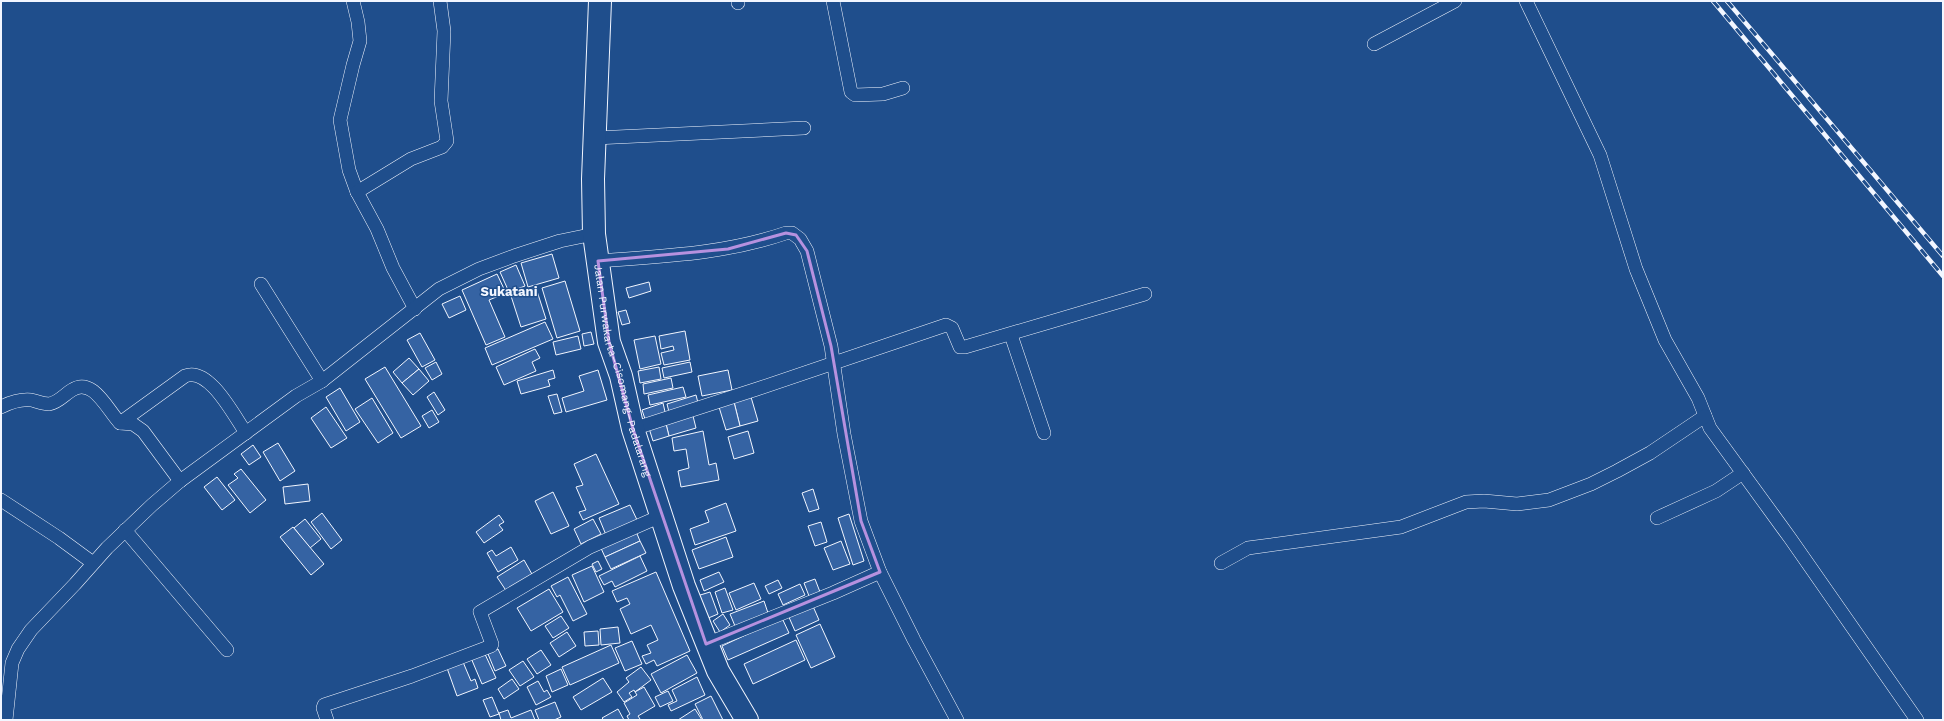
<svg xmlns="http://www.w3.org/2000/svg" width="1944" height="721" font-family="'Work Sans',sans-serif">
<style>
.building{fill:#3563a3;stroke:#f2f6ff}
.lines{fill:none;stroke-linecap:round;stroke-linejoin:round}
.street-casing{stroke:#f2f6ff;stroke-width:14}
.highway-casing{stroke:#f2f6ff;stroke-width:24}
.street{stroke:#1f4e8c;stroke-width:13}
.highway{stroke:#1f4e8c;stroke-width:22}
.rail-casing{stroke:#f2f6ff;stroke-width:4.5}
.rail{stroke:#1f4e8c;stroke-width:3;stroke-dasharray:9;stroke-linecap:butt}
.marked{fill:none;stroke:#b691df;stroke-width:3;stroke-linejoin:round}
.labels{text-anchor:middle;stroke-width:3;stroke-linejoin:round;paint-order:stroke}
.street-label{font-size:11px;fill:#f2f6ff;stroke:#1f4e8c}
.quarter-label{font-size:13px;font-weight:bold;fill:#f2f6ff;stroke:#1f4e8c}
</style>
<rect width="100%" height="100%" fill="#1f4e8c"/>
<g class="building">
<path d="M552 254 559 278 528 287 521 263Z"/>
<path d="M516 265 525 286 509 292 500 272Z"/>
<path d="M497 274 506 293 489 300 505 337 486 345 462 290Z"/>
<path d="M565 281 580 331 557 338 542 288Z"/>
<path d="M649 282 651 291 629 298 626 288Z"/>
<path d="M536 288 546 319 521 327 511 296Z"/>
<path d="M460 296 466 310 449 318 442 304Z"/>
<path d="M626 310 630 323 622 325 618 312Z"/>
<path d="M545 322 553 339 492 365 485 348Z"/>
<path d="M685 331 690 360 664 365 661 353 674 350 673 346 661 349 659 336Z"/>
<path d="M591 332 594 344 584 346 582 334Z"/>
<path d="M420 333 435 360 422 367 407 340Z"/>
<path d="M578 336 581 349 556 355 553 342Z"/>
<path d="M655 336 661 364 640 369 634 340Z"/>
<path d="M535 349 540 358 532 362 536 371 504 385 496 367Z"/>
<path d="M409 358 419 369 402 383 393 372Z"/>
<path d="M436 362 442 374 432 380 425 368Z"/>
<path d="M690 362 692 372 664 378 662 368Z"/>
<path d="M385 367 421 426 401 438 365 379Z"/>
<path d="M659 367 661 379 640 383 638 371Z"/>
<path d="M419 369 429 381 413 395 402 383Z"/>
<path d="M553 370 555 378 548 380 550 386 521 394 517 381Z"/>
<path d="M598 370 607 400 566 412 562 398 584 391 579 376Z"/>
<path d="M728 370 732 390 702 396 698 376Z"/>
<path d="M671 378 673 388 644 394 643 384Z"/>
<path d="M683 387 686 397 650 405 648 395Z"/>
<path d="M340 388 360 422 346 431 326 397Z"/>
<path d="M434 392 445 410 438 415 427 397Z"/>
<path d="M557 394 562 412 554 414 548 396Z"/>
<path d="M696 395 698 403 669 412 667 404Z"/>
<path d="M751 397 758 421 740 426 734 402Z"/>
<path d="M372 398 393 433 378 443 355 409Z"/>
<path d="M734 402 740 426 726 430 719 407Z"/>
<path d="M663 403 666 416 646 422 642 410Z"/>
<path d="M326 407 347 438 331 448 311 418Z"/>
<path d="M432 410 439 422 429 428 422 416Z"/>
<path d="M692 412 696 428 669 436 665 420Z"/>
<path d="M665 420 669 436 653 441 648 425Z"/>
<path d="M703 431 709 465 716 463 719 480 681 487 678 471 689 468 686 449 674 451 672 438Z"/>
<path d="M748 431 754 453 734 459 728 437Z"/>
<path d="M278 443 295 471 280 481 263 452Z"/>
<path d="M253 445 261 457 249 465 241 454Z"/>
<path d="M596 454 619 504 583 520 579 512 586 510 576 487 583 485 574 464Z"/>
<path d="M241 469 266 500 250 513 228 485 238 478 234 474Z"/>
<path d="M217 477 235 500 222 510 204 487Z"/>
<path d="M308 484 310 501 285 504 283 487Z"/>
<path d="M813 489 819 509 809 512 802 493Z"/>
<path d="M553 492 569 526 551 534 535 501Z"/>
<path d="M726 503 736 531 695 545 690 529 709 522 705 511Z"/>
<path d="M630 505 638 522 606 535 599 518Z"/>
<path d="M322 513 342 540 331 549 311 522Z"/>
<path d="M849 514 864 561 853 565 838 518Z"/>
<path d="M499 515 504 522 499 525 503 530 484 543 476 532Z"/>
<path d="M305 519 321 539 310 548 294 528Z"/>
<path d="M593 519 601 534 581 544 574 529Z"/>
<path d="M821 522 827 542 815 546 808 526Z"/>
<path d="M293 527 324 564 311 575 280 537Z"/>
<path d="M635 529 640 541 605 557 600 546Z"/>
<path d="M726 537 733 557 699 569 692 550Z"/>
<path d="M640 541 646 553 611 569 605 557Z"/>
<path d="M841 541 850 564 833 570 824 548Z"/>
<path d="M511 547 518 560 498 572 487 553 492 550 496 556Z"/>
<path d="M640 556 647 571 615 587 612 581 604 585 599 576Z"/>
<path d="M524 560 533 576 507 592 497 577Z"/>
<path d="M598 561 602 569 596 572 592 564Z"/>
<path d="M592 566 604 592 584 602 572 575Z"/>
<path d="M656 572 690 651 657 666 654 660 646 664 642 656 651 653 647 645 658 640 651 625 631 634 620 609 630 604 627 598 617 602 612 591Z"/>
<path d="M719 572 724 582 704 591 700 580Z"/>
<path d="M568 577 587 614 573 621 560 595 557 597 551 586Z"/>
<path d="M815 579 820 592 809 596 804 583Z"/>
<path d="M778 580 782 588 769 594 765 586Z"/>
<path d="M754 583 761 599 736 610 729 593Z"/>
<path d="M800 584 805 595 783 605 778 594Z"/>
<path d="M725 588 733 610 722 613 715 592Z"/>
<path d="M549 589 563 612 531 631 517 608Z"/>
<path d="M710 592 718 614 706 619 697 596Z"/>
<path d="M764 601 768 613 735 626 730 614Z"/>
<path d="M812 604 819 620 795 631 788 615Z"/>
<path d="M723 614 730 625 720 632 713 621Z"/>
<path d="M561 616 569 628 553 638 545 626Z"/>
<path d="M782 618 789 633 728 660 722 646Z"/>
<path d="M820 624 835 657 811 668 796 635Z"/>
<path d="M618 627 620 643 601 645 600 629Z"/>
<path d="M598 631 599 645 585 646 584 632Z"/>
<path d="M567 632 576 646 559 657 550 643Z"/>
<path d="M796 640 805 660 753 684 744 664Z"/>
<path d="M632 641 642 664 625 671 615 648Z"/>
<path d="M611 645 619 663 570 685 562 667Z"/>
<path d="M498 649 506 666 495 671 488 654Z"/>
<path d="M541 650 551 665 537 674 527 659Z"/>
<path d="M484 652 496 678 482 684 471 658Z"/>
<path d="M687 655 697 673 661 693 651 674Z"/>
<path d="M523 661 534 677 520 686 509 670Z"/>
<path d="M463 662 471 681 475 679 478 688 457 696 447 668Z"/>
<path d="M641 667 651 680 635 692 634 690 629 693 632 697 624 702 617 692 629 682 626 678Z"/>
<path d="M561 669 568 685 552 692 546 676Z"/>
<path d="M697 677 705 695 671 711 668 705 677 701 672 690Z"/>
<path d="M603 678 612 692 581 710 573 697Z"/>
<path d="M512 679 519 689 504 699 498 689Z"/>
<path d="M538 681 544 692 547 690 551 697 536 705 527 687Z"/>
<path d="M644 687 655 706 638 716 640 719 639 720H629L627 716 630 714 624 703 637 695 635 692Z"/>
<path d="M668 691 673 701 660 707 655 697Z"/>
<path d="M711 696 723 720H703L695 704Z"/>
<path d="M492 697 499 714 490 717 483 700Z"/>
<path d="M555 702 561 717 554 720H539L535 710Z"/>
<path d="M618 709 624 720H604L602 718Z"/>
<path d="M695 709 702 720H678Z"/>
<path d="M508 710 511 718 531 710 535 720H501L499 713Z"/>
</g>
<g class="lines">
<defs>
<g id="street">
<path d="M353 1 358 22 360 41 353 65 340 120 349 170 357 192 377 229 393 268 415 309"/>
<path d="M738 1V3"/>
<path d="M833 1 851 92 855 95 883 94 903 88"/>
<path d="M1526 1 1600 155 1636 269 1665 340 1698 398 1710 428 1790 538 1917 720"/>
<path d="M1374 44 1455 1"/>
<path d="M595 138 804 128"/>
<path d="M357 192 411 159 442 147 447 141 441 101 444 31 440 1"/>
<path d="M598 261C663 256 725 254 786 233H792L800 239 807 251 831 346 844 434 861 521 880 572 914 640 957 720"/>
<path d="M261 284 322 381"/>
<path d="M1011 335 1044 433"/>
<path d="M1 407C9 403 21 399 31 400 36 401 43 404 49 404 58 403 65 394 72 390 93 376 108 411 120 423L133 424 143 431 180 481"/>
<path d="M120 423 185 376C209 366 234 416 246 433"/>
<path d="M633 429 757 389 946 325 952 328 960 347H965L1145 294"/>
<path d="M1 500 59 538 93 563"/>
<path d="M1657 518 1716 491 1743 473"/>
<path d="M125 530 227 650"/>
<path d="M1221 563 1248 548 1401 527 1466 502 1484 501 1517 504 1549 500 1591 484 1617 471 1650 453 1705 416"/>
<path d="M706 644 833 593 880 572"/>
<path d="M6 720 12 663 18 649 31 630 75 584 107 548 152 505 180 481 296 396 322 381 439 289 479 269 514 256 560 241 594 234"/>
<path d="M327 720 323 708 324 705 412 676 491 646 492 644 480 612 590 547 663 515"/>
</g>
<g id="highway">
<path id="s1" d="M600 1 593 179 594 234 609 342 621 376 633 429 684 586 718 671 747 720"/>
</g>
</defs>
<use href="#street" class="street-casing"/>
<use href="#highway" class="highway-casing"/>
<use href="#street" class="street"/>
<use href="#highway" class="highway"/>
<defs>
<g id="rail">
<path d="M1713 1 1943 276"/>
<path d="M1727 1 1943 256"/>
</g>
</defs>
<use href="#rail" class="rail-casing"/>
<use href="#rail" class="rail"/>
</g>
<path class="marked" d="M786 233 796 235 807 251 831 346 861 521 880 572 706 644 633 429 609 342 598 261 728 249Z"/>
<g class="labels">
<g class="street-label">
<text dy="4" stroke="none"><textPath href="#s1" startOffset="373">Jalan Purwakarta–Cisomang–Padalarang</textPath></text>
</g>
<g class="quarter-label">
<text x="509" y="296">Sukatani</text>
</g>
</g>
<rect width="1944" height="721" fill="none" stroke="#f2f6ff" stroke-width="4"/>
</svg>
